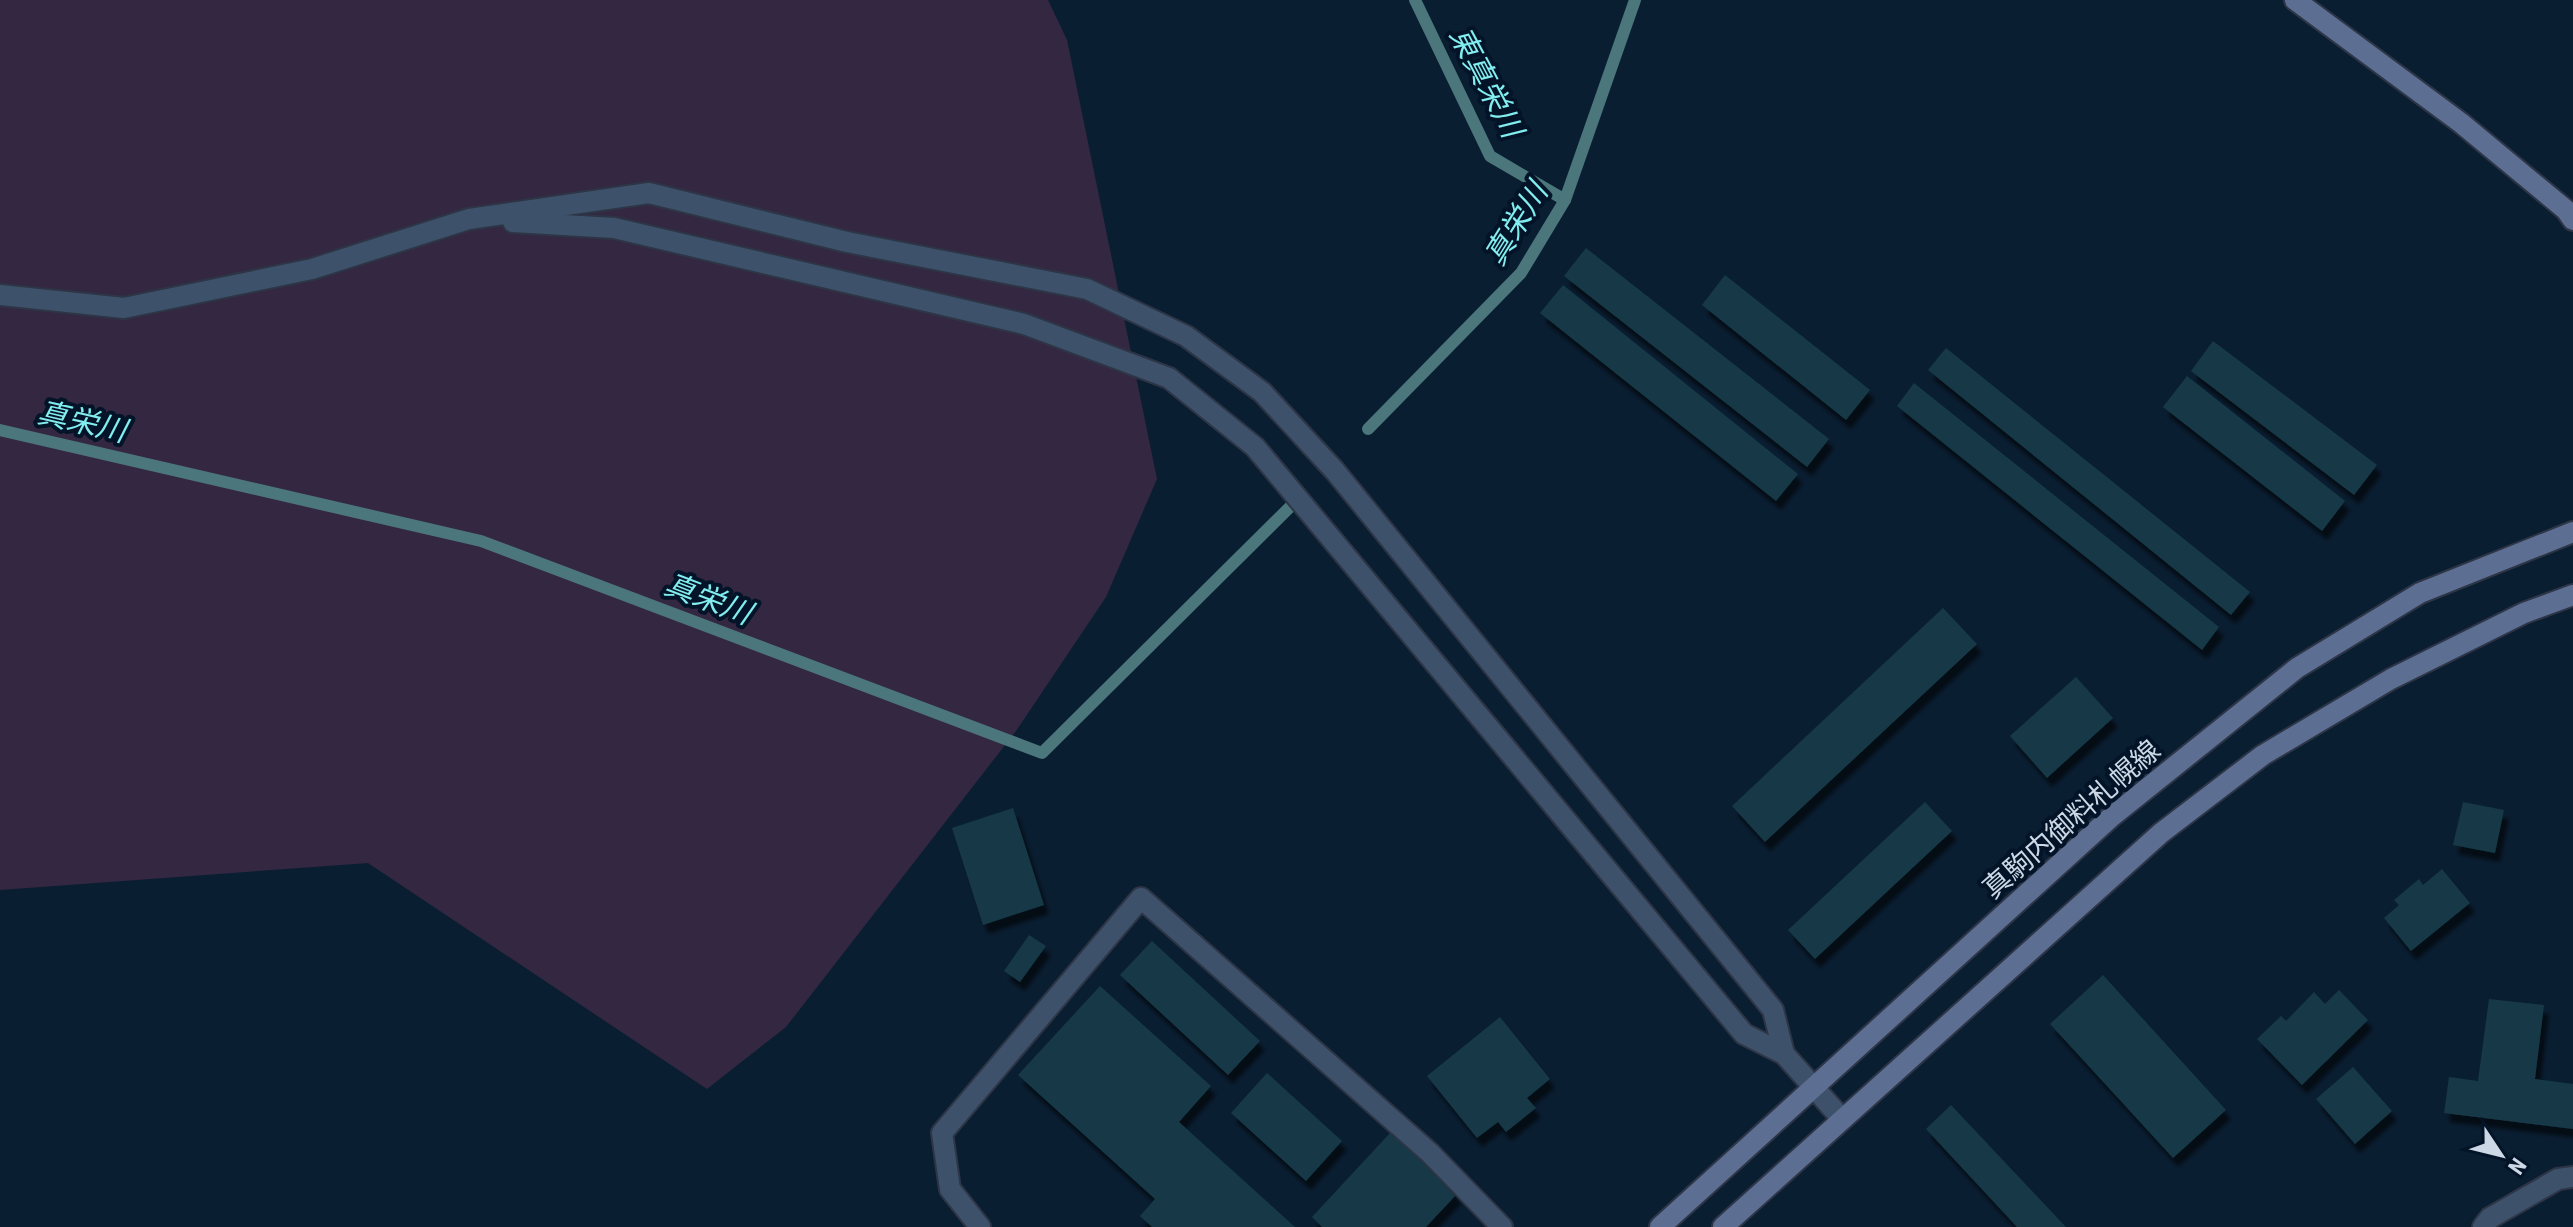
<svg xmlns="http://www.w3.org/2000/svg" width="2573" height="1227" font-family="'Roboto Condensed','Noto Sans JP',sans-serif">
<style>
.green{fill:#342742}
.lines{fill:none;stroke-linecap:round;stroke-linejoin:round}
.stream{stroke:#4b767b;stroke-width:12}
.building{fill:#153946;filter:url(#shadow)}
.lane-casing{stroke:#2d3546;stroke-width:24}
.street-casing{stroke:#2d3546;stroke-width:24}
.secondary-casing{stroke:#2d3546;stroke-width:24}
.lane{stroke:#3d526a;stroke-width:20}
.street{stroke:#3d526a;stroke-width:20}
.secondary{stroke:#5d6e93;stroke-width:20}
.labels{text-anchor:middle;stroke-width:8;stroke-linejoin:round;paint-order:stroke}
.street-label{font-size:28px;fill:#ccd8e6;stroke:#031428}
.water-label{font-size:30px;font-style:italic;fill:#82eef0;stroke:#031428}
</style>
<defs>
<filter id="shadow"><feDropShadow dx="5" dy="9" stdDeviation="2" flood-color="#0009"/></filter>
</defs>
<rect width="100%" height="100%" fill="#0a1e32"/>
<path class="green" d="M0 0H1048L1067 40 1157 479 1106 597 1016 731 786 1027 707 1089 368 863 0 890Z"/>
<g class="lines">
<g class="stream">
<path d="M1415 0 1490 156 1565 200"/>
<path d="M1368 429 1521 273 1565 200 1635 0"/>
<path d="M0 430 481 541 1042 753 1297 500"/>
</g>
</g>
<g class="building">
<path d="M1586 248 1829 439 1807 467 1564 276Z"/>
<path d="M1725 275 1870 390 1846 420 1702 305Z"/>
<path d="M1563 285 1798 474 1776 501 1540 313Z"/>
<path d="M2213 341 2377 465 2354 495 2191 371Z"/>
<path d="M1946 348 2250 592 2231 615 1928 370Z"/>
<path d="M2187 376 2345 501 2322 531 2163 407Z"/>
<path d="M1914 383 2219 627 2202 650 1897 406Z"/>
<path d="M1943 608 1977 644 1765 842 1732 806Z"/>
<path d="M2076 677 2113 718 2047 778 2010 736Z"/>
<path d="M1925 802 1952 831 1815 959 1788 930Z"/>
<path d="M2463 802 2504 810 2495 853 2453 845Z"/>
<path d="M1013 808 1044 905 983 925 952 828Z"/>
<path d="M2442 869 2470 903 2411 951 2384 918 2399 905 2394 900 2419 879 2423 885Z"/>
<path d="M1029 935 1046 946 1020 982 1004 971Z"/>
<path d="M1152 941 1260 1041 1228 1075 1120 975Z"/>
<path d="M2103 975 2226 1110 2173 1158 2050 1024Z"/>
<path d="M1100 986 1211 1086 1179 1122 1295 1227H1152L1140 1216 1155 1199 1018 1075Z"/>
<path d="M2339 990 2368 1020 2302 1085 2257 1039 2281 1016 2286 1021 2314 992 2325 1004Z"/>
<path d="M2489 999 2544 1005 2535 1079 2573 1084V1129L2444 1113 2449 1077 2478 1081Z"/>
<path d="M1500 1017 1550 1079 1527 1098 1536 1108 1506 1132 1498 1122 1477 1138 1427 1076Z"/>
<path d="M2353 1067 2392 1111 2355 1144 2316 1099Z"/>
<path d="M1267 1073 1342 1141 1306 1181 1231 1113Z"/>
<path d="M1951 1105 2066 1227H2017L1926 1129Z"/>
<path d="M1391 1132 1457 1194 1426 1227H1322L1312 1217Z"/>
</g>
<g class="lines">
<defs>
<g id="lane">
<path d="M980 1227 950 1189 942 1133 1141 898 1430 1153 1502 1227"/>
<path d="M2483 1227 2490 1218 2558 1179 2573 1177"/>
</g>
<g id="street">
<path d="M513 222 614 228 1024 324 1169 378 1255 447 1744 1034 1784 1054 1842 1119"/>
<path d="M0 295 124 308 312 269 469 219 649 193 847 242 1087 289 1186 336 1262 392 1335 471 1773 1010 1784 1054"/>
</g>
<g id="secondary">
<path d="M2295 0 2461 123 2566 210 2573 220"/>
<path d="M1660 1227 2110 818 2297 668 2420 593 2573 532"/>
<path d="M1723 1227 2161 833 2263 755 2391 679 2524 613 2573 595"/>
</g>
</defs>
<use href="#lane" class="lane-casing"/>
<use href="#street" class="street-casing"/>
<use href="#secondary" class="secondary-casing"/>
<use href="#lane" class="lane"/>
<use href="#street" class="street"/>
<use href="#secondary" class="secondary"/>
</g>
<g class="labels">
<g class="street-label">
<text transform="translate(2071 819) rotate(-41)" y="10">真駒内御料札幌線</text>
</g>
<g class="water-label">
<text transform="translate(1486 82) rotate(62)" y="10">東真栄川</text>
<text transform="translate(1516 224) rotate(-58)" y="10">真栄川</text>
<text transform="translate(82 422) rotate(13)" y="10">真栄川</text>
<text transform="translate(708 599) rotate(21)" y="10">真栄川</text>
</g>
</g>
<g transform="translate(2501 1155) rotate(125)" stroke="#031428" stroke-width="6" paint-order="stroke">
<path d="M0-6L14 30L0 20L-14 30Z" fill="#ccd8e6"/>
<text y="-12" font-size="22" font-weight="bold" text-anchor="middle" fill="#ccd8e6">N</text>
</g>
</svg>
